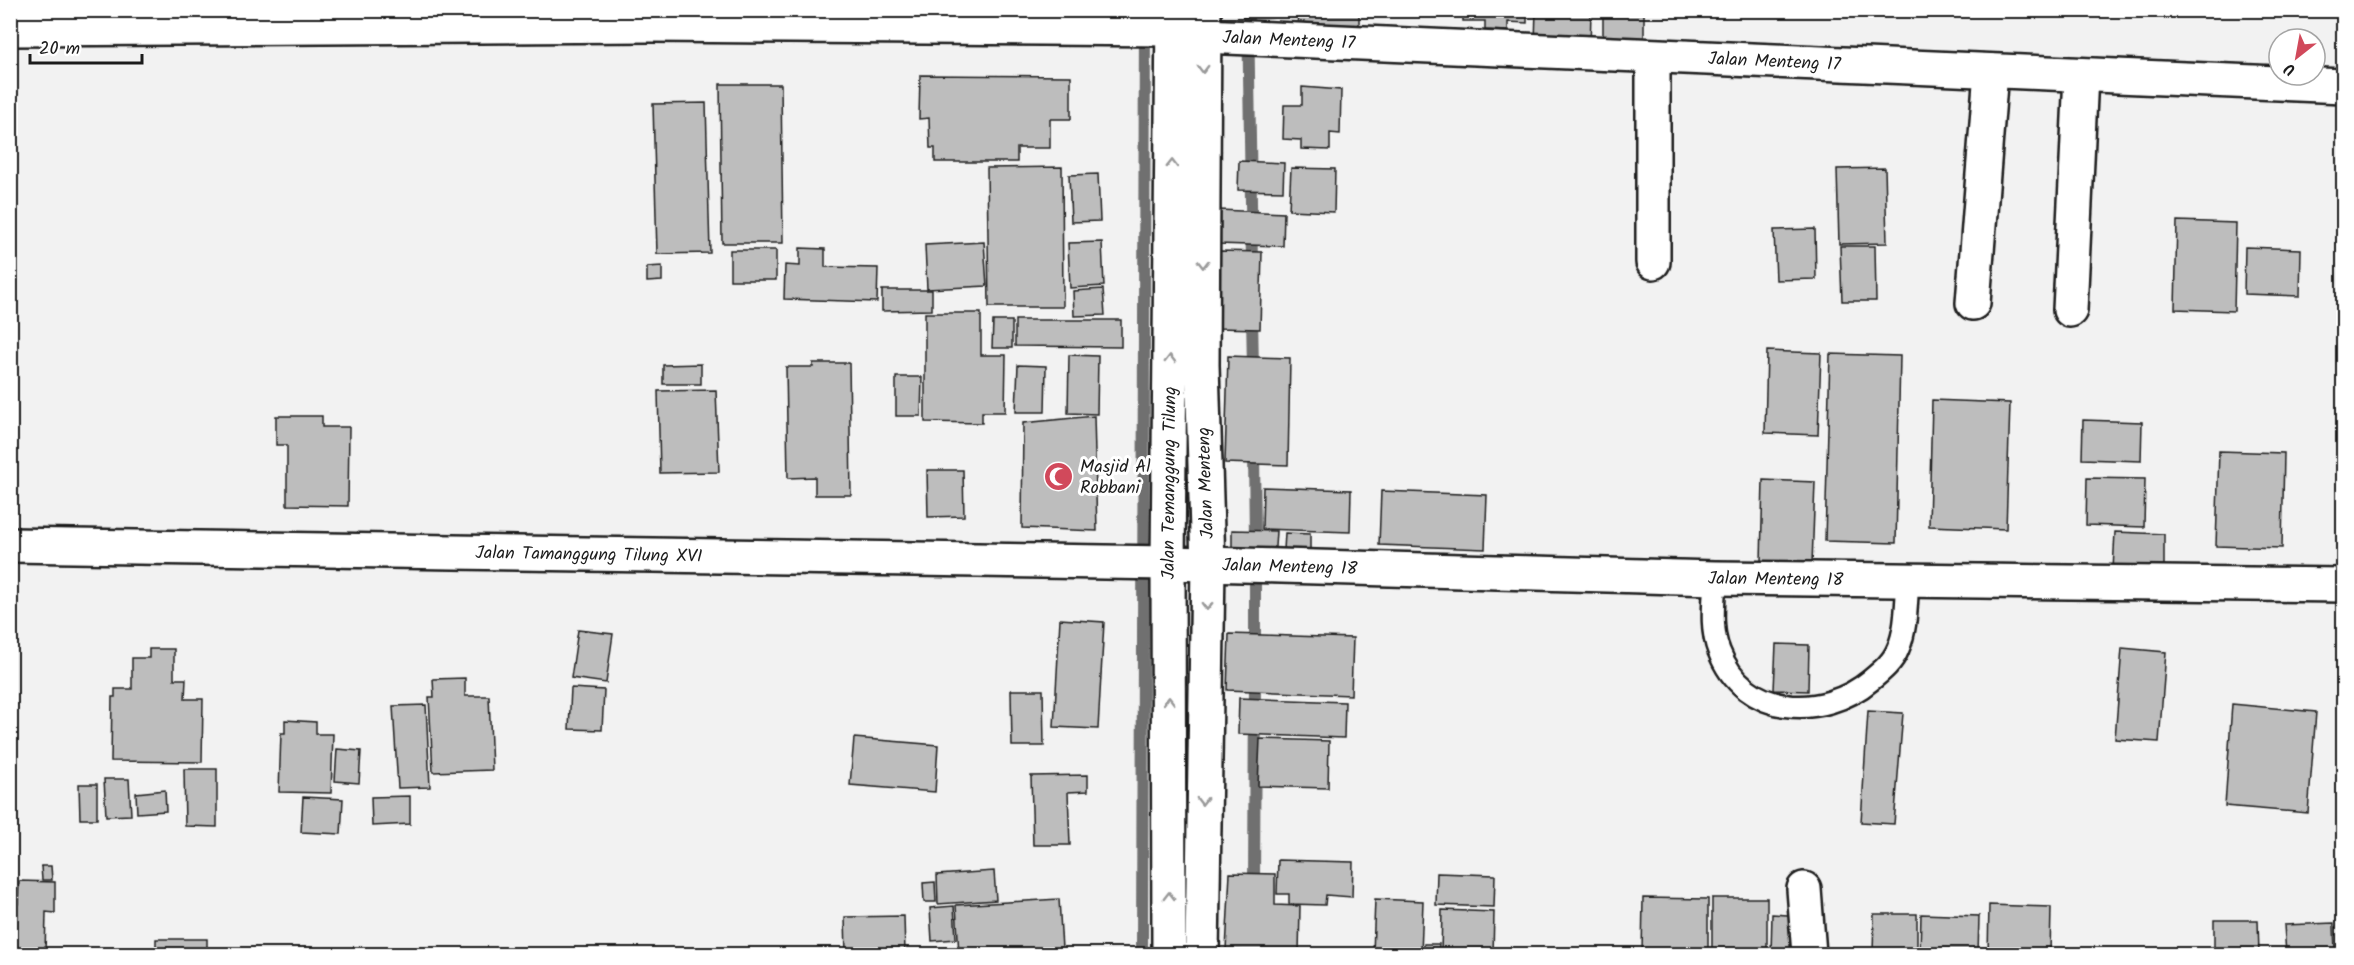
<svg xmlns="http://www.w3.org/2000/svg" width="2354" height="965" font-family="Kalam,sans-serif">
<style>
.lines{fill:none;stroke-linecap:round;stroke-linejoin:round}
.stream{stroke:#707070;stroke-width:12}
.building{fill:#bdbdbd;stroke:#1c1c1c;stroke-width:1.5}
.service-casing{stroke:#1c1c1c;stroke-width:26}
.minor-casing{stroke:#1c1c1c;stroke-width:38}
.tertiary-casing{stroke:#1c1c1c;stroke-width:38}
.service{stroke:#fff;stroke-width:21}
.minor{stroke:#fff;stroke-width:33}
.tertiary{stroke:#fff;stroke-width:33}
.oneway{stroke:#999}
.labels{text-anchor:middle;stroke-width:6;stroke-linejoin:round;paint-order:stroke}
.street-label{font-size:18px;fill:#1c1c1c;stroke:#fff}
.poi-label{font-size:18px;fill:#1c1c1c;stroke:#fff;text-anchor:start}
</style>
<rect width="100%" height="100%" fill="#f2f2f2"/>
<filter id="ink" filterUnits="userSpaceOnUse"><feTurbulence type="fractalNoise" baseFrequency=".0167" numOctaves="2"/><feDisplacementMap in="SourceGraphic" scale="12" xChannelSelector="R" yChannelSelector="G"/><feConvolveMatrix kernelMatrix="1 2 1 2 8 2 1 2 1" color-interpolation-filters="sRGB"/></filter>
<g filter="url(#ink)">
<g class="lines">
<g class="stream">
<path d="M1248 10 1252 266"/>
<path d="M1252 314 1253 371"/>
<path d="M1254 449 1255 545"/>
<path d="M1255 650V566"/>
<path d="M1254 890 1255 677"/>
<path d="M1142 954 1145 10"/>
</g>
</g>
<g class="building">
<path d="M1299 10H1359V30L1298 28Z"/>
<path d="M1463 10H1527V23L1508 22V31L1485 30V21H1463Z"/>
<path d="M1536 10H1591L1590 50 1535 43Z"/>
<rect x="1603" y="10" width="41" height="33"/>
<path d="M920 75 1071 76V119H1050V148H1017V162H935V148H930L929 118 919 119Z"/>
<path d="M720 84H781L783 243H722Z"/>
<path d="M1302 87 1341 90 1340 134 1330 133V150L1301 149V140L1283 139 1284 105H1302Z"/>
<path d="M706 103 710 253 657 254 653 104Z"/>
<path d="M1239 161 1284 163 1283 191 1238 190Z"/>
<path d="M1062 167 1063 307H989L987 168Z"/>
<path d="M1291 168 1335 169 1334 212 1289 210Z"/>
<path d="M1885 168 1887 243 1839 244 1837 169Z"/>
<path d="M1098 174 1100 221 1071 222 1069 175Z"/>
<path d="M1219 210 1284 213 1283 246 1218 244Z"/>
<path d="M2177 221 2236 223 2234 311 2175 309Z"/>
<path d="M1815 229 1816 279 1776 280 1774 230Z"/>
<path d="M984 242 987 286 927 289 925 245Z"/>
<path d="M1102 242 1104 286 1070 288 1068 243Z"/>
<path d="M1840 246H1875L1876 301H1842Z"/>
<path d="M2245 247 2301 249 2300 296 2244 294Z"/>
<path d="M800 248 825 249V267L878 268 877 302 784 299 785 265 800 266Z"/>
<rect x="730" y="250" width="46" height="30"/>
<path d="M1219 251 1262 252 1260 329 1217 328Z"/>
<path d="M662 266V281L647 282V267Z"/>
<path d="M1103 289 1105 315 1074 316 1073 291Z"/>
<path d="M882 290H932V310L882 311Z"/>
<path d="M925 313H981V355H1006L1005 412H982V423L925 422Z"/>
<path d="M1015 320H1121V347L1015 346Z"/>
<path d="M993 321H1012V348H992Z"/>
<path d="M1767 351 1821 353 1818 435 1765 433Z"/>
<path d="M1830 354 1900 356 1896 543 1825 541Z"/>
<path d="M1069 355 1098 356 1097 414 1068 413Z"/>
<path d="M1228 356 1290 358 1288 465 1225 463Z"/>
<path d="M813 363H849L851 495H815V477L788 478 786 367H813Z"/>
<path d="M701 364V384H663V365Z"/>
<path d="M1018 365 1046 366 1045 412H1016Z"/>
<path d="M896 377H922L921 416H896Z"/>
<path d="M716 390 719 472 660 473 658 391Z"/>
<path d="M1932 400 2010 403 2006 529 1929 526Z"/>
<path d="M276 416H322V427H349L348 506 287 505V445H276Z"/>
<path d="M1094 416 1097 531 1022 528 1023 423Z"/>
<path d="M2083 420 2142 422 2141 461 2082 459Z"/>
<path d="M2219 451 2284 453 2282 548 2216 546Z"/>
<path d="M927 470H963L964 516 928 517Z"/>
<path d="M2087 478 2145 479 2144 527 2086 525Z"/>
<path d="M1763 480 1815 482 1812 564 1761 562Z"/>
<path d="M1263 487 1351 490 1350 532 1262 529Z"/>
<path d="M1381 491 1487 495 1485 549 1379 545Z"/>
<path d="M1232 530 1276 531 1274 562 1232 561Z"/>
<path d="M2115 532 2164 534V572L2113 570Z"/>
<path d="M1285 533 1310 534V551L1284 550Z"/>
<path d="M1060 619 1104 622 1098 729 1054 727Z"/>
<path d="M578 630 613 634 606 683 571 678Z"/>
<path d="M1229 634 1353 638 1351 695 1227 690Z"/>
<path d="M1776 644 1809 645 1808 691 1774 690Z"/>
<path d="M2122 648 2166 652 2159 742 2115 739Z"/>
<path d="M149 649H174V679H186L185 699H203L202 762 111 761 112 697H115V689H132V658H149Z"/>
<path d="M465 678V696H489L492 770 433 772 429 697H434L433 679Z"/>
<path d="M571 688 604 690 602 730 569 729Z"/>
<path d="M1011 690H1043L1044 746H1012Z"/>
<path d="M1239 698 1345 702 1344 738 1238 734Z"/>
<path d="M2232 704 2316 712 2308 813 2225 806Z"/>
<path d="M426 705 430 787 398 788 393 706Z"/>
<path d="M1868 711 1903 713 1894 824 1861 822Z"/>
<path d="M285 720 316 722V734H333L331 793 279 792 281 733H285Z"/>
<path d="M854 738 938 745 935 792 850 785Z"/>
<path d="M1260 739 1329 741 1328 788 1258 786Z"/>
<path d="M337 749 361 751 359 783 335 781Z"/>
<path d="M184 769H217V827L185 826Z"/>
<path d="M1088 775V791L1068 792 1070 845H1033L1031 776Z"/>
<path d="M104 779H129L131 815 106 816Z"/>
<path d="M79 784H97V819H80Z"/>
<path d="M165 790 166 811 137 813 136 793Z"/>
<path d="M410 796V824L372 826 371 797Z"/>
<path d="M303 797 343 799 341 834 301 832Z"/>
<path d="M1278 860 1353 862 1352 897 1326 895 1325 905 1289 904V894H1277Z"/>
<path d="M41 866H51L52 880H42Z"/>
<path d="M994 871 996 900 938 904 937 875Z"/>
<path d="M1230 873 1275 874V905L1300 906 1299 953 1226 950Z"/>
<path d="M1437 873 1495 875 1494 907 1436 905Z"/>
<path d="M19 881 55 882V913L46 912 45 954H12L13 904H18Z"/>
<path d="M935 882 936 902H924L923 883Z"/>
<path d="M1643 898 1708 899V954H1642Z"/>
<rect x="1712" y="898" width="55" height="56"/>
<path d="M1059 899 1062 949 959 954 956 905Z"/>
<path d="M1375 899 1423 901 1421 954H1373Z"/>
<path d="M1989 905 2051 907 2050 954H1988Z"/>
<path d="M954 906 956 939 932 941 930 908Z"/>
<path d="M1442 910 1494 912 1493 954H1441Z"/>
<path d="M1772 914 1802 916 1803 954H1771Z"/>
<path d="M1874 914H1917V954H1873Z"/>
<path d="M1921 914 1979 916 1978 954H1920Z"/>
<path d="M904 916 905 954H846L845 917Z"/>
<path d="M2214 920H2258L2259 954H2214Z"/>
<path d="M2334 923 2335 954H2286L2284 925Z"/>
<rect x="156" y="939" width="51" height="15"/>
<path d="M1424 944H1439L1438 954H1424Z"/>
<path d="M136 952V954H87V953Z"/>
<path d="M1090 952V954H1038Z"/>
</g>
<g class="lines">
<defs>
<path id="service" d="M1715 578C1714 601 1710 629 1719 651 1744 717 1822 721 1871 680 1882 671 1893 662 1898 649 1907 629 1906 602 1908 581"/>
<g id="minor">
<path d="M10 29 651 25 1173 29"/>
<path id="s1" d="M1203 36 2344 86"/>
<path d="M1653 57V262"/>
<path d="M1973 303 1991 71"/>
<path d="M2070 310 2081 75"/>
<path id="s2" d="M10 545 1168 563 1715 578 2344 585"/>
<path d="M1804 889 1809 954"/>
</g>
<g id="tertiary">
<path id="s3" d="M1169 954 1168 563 1173 10"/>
<path d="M1202 954 1208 565 1202 365 1204 10"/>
</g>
</defs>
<use href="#service" class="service-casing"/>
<use href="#minor" class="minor-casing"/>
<use href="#tertiary" class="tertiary-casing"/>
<use href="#service" class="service"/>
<use href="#minor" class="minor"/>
<use href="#tertiary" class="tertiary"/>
</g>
<defs><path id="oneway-chevron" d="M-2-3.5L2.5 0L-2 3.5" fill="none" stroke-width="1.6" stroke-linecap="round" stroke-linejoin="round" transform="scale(1.5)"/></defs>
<g class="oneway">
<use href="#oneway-chevron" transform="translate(1203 69) rotate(90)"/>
<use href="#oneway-chevron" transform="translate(1172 164) rotate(-89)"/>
<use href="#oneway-chevron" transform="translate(1203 264) rotate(90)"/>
<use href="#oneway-chevron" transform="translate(1170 359) rotate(-90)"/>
<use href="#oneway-chevron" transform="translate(1207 606) rotate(91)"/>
<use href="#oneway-chevron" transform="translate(1169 701) rotate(-90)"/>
<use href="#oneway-chevron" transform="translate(1202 801) rotate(91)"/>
<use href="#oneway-chevron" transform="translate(1169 896) rotate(-90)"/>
</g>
</g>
<defs>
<symbol id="mosque-disc" viewBox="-11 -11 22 22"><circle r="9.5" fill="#d1495b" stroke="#fff"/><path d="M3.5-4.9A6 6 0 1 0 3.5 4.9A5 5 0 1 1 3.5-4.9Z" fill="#fff"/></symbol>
</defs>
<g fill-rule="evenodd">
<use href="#mosque-disc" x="1042" y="460" width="33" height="33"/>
</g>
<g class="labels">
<g class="street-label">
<text dy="6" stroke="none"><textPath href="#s1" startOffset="86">Jalan Menteng 17</textPath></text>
<text dy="6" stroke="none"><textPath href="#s1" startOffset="572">Jalan Menteng 17</textPath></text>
<text dy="6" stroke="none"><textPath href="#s3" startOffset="471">Jalan Temanggung Tilung</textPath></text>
<text transform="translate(1205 483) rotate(-92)" y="6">Jalan Menteng</text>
<text dy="6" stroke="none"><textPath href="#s2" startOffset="579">Jalan Tamanggung Tilung XVI</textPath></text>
<text dy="6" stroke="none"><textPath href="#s2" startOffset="1280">Jalan Menteng 18</textPath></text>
<text dy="6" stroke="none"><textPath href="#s2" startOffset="1766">Jalan Menteng 18</textPath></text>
</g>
<g class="poi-label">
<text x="1080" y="472">Masjid Al<tspan x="1080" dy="21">Robbani</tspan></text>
</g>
</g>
<rect width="2354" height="965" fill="none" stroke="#fff" stroke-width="36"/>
<rect x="18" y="18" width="2318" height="929" fill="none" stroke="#1c1c1c" stroke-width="2" filter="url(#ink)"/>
<g transform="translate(2297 57) rotate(211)"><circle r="28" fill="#ffffff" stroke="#a4a4a4" stroke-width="1.5"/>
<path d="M0-4.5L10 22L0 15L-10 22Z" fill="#d1495b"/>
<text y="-9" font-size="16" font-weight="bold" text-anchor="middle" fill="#1c1c1c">U</text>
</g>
<path d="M30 54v9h112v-9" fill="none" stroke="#1c1c1c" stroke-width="3"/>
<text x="39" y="54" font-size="18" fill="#1c1c1c" stroke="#ffffff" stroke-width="4.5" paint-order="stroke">20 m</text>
</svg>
